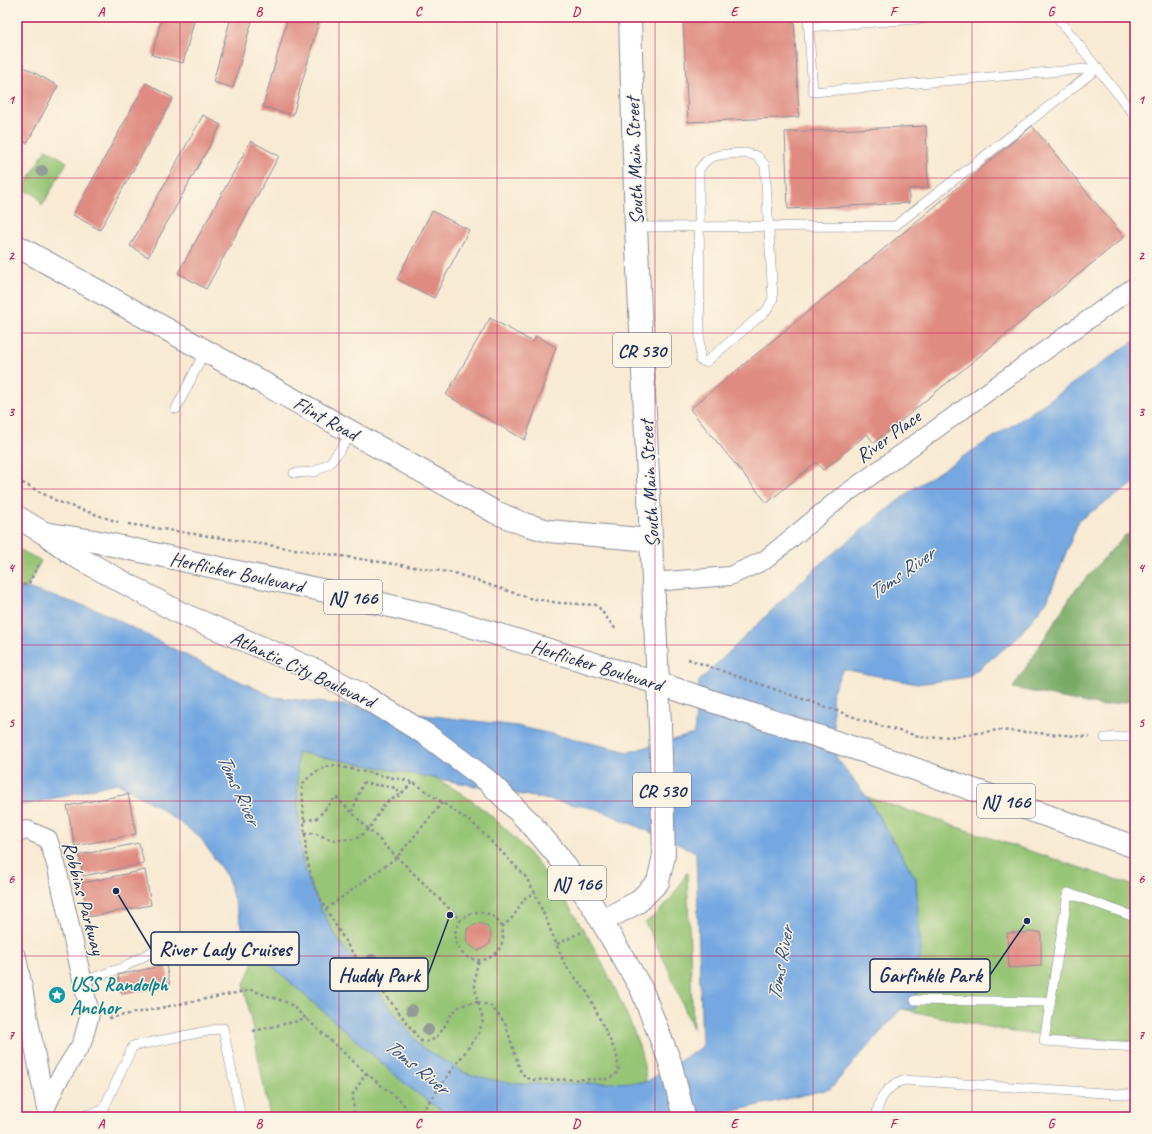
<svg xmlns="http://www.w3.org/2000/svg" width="1152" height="1134" font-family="Caveat,sans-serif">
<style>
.green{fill:#96c575;stroke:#587a6a}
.forest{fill:#78aa66;stroke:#4a6c62}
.water{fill:#74a8e1;stroke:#486ca0;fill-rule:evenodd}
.building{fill:#df8b81}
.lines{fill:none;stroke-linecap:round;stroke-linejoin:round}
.service-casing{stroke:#8a8c98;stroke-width:10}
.minor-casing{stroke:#8a8c98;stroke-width:20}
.tertiary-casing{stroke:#8a8c98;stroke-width:24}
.primary-casing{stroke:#8a8c98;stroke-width:24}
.path{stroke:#8a8c98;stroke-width:2.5;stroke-dasharray:3 3;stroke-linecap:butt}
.service{stroke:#fff;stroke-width:9}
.minor{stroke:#fff;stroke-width:18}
.tertiary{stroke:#fff;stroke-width:22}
.primary{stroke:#fff;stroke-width:22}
.tree{fill:#939c96}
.grid{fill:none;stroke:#c2185b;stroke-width:1;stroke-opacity:0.55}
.labels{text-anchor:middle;stroke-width:3;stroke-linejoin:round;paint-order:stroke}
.shield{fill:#fcf5e5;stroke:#5e6a86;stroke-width:1}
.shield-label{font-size:19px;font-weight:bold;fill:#1b2f5e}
.street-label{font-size:20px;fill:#1b2f5e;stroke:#fcf5e5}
.culture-label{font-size:20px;font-weight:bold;fill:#0d838f;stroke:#fcf5e5;text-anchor:start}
.water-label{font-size:21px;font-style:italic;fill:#365385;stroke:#fcf5e5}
.leader{fill:none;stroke:#1b2f5e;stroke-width:1.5}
.callout-dot{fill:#1b2f5e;stroke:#fcf5e5;stroke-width:1.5}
.callout{fill:#fcf5e5;stroke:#1b2f5e;stroke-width:1.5}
.callout-label{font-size:21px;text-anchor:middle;font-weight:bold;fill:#1b2f5e}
.neatline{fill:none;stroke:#c2185b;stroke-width:1.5}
.grid-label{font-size:13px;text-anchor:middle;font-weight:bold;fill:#c2185b}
</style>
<rect width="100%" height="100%" fill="#fcf5e5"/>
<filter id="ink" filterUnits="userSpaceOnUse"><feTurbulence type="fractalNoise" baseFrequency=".025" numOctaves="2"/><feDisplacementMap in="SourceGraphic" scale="8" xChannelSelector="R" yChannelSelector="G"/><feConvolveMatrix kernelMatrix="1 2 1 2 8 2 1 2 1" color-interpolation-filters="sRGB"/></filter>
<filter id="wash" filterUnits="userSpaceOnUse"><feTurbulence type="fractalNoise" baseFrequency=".012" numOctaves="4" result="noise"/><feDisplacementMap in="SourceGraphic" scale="16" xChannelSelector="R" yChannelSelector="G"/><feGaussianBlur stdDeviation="0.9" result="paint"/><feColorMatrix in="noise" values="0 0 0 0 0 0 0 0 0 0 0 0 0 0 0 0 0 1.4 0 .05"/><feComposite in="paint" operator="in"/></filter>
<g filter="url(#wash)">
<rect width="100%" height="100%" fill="#f8ead3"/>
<g class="green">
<path d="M46 149 67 162 42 206C38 194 34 193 22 191Z"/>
<path d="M17 548 41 561 26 588 17 591Z"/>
<path d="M297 752 432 777C520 819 582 915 621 1002 632 1026 645 1055 646 1082 588 1084 525 1092 469 1074 458 1071 431 1055 421 1048 410 1039 402 1023 393 1012 356 966 315 917 302 857 295 825 298 785 297 752Z"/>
<path d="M867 797 1135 886V1042L1013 1032 901 1009 917 985 920 955 916 879Z"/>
<path d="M687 872 693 1029 667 966 645 923C664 909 677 893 687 872Z"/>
<path d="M263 958 410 1088 451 1117H270L244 985 253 962Z"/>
</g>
<path class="forest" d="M1135 531V700L1102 706 1013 688 1072 594 1124 536Z"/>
<path class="water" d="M1135 340V483L1079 520 1047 601 1015 640 968 677 917 684 843 669 832 693 836 757 867 797 916 879 920 955 915 1009H901L830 1089 707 1117H451L410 1088 263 958 253 962 227 877 200 837 157 806 117 783 17 807V591L26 588 98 610 213 669 274 697 517 726 629 752 694 734 699 681 821 563 914 488 1022 419ZM297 752 597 809 696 852 702 1047 646 1082 559 1084H525L498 1081 467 1074 421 1047 340 943 322 911 308 879 301 856 298 813Z"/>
<g id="blocks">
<g class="building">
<path d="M162 17H195L183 63 152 55Z"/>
<path d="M231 17H253L233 88 213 82Z"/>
<path d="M288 17H320L293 115 263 107Z"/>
<path d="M683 17H794L799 117 688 122Z"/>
<path d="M17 63 58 86 27 143 17 138Z"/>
<path d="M146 83 173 98 100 230 73 215Z"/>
<path d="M203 115 221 125 148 257 130 246Z"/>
<path d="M926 126 928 188 909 189V203L788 209 785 132Z"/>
<path d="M1032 126 1124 237 874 443 867 434 823 470 816 462 767 503 690 409Z"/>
<path d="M251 141 279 156 206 289 178 273Z"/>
<path d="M432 211 469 230 434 298 397 279Z"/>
<path d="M490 318 533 342 536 336 556 347 525 440 446 395Z"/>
<path d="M128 794 136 834 75 846 67 806Z"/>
<path d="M139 843 144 864 83 876 79 855Z"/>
<path d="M145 870 151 905 88 917 82 883Z"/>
<path d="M479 923 487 926 491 934 490 944 478 951 466 942 467 929Z"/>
<path d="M1041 932V966L1009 968 1007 933Z"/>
<path d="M166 965 170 985 122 994 118 975Z"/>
</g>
</g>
</g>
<g filter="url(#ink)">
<use href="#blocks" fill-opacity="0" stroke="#8a8c98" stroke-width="1"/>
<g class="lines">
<defs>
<g id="service">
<path d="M808 17 813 92 1098 68"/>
<path d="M1057 17 1135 116"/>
<path d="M808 27 944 17"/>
<path d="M745 153 757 156 765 165 773 299 767 310 706 362 700 360 699 170C710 151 725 155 745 153Z"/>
<path d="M636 227 895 226 1098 68"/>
<path d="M176 409 205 351"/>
<path d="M294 473 314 472 330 463 353 432"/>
<path d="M1105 738 1135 736"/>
<path d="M1135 917 1068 893 1044 1041 1135 1047"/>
<path d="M83 981 122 968 177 938"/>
<path d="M915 1000 1050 1002"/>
<path d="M78 1117 103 1110"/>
<path d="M104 1117 103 1110 133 1046 223 1028 241 1117"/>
<path d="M877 1117C877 1099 888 1086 903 1080L1135 1095"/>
</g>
<g id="minor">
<path d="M653 582 730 576 765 560 840 498 1135 286"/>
<path d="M17 832 27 830 48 839 56 864 90 1014 82 1043 58 1081 46 1107"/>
<path d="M17 957 46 1109"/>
</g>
<path id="tertiary" d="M17 246 495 512 524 524 549 531 651 540"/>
<g id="primary">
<path d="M17 517 44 533 75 556 180 613 317 671 362 695 427 735 488 781 532 825 559 857 591 903 615 944 641 988 670 1062 684 1117"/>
<path d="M44 533 94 541 340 594 457 622 657 683 878 756 1135 847"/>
<path d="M602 921 638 902 658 882 664 855 660 725 636 227 630 17"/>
</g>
</defs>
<use href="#service" class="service-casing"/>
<use href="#minor" class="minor-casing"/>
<use href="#tertiary" class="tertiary-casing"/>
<use href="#primary" class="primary-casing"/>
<g class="path">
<path d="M17 480 59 502 118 522"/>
<path d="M128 524 454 573 529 598 560 603 597 605 617 631"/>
<path d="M17 587 29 583 39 564"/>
<path d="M688 659 877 725 926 738 959 736 998 730 1090 737"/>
<path d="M352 812 363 783 396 788 400 795"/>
<path d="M304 821 317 818 336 797 461 920"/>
<path d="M304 834 314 833 332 840 356 839 369 829 385 803 400 795 413 782"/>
<path d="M326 909 397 857 443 802"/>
<circle cx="479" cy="936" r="24"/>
<path d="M502 927 513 917 525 898 535 893"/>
<path d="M557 944 582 932"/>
<path d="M872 990 904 991"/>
<path d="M478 1002 491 1006 505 1023 521 1073 531 1080 608 1079 619 1072 617 1055 587 992 565 965 535 893 525 876 476 826 413 782 332 765C318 769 311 774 302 785L306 854 313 885 326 909 350 949 421 1041C440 1045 444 1022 455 1010 461 1004 471 1003 478 1002 474 986 473 976 479 961"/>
<path d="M109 1018 251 990 289 1003 366 1073 353 1094 354 1117"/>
<path d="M253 1031 307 1019"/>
<path d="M366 1073 403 1103 408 1117"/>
<path d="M418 1117 479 1033 483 1020 478 1002"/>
</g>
<use href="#service" class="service"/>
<use href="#minor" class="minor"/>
<use href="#tertiary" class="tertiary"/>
<use href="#primary" class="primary"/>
</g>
<g class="tree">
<circle cx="42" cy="171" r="6"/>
<circle cx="372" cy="960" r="6"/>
<circle cx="412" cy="1010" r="6"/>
<circle cx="428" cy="1030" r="6"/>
</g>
</g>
<path class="grid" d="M180 17V1117M339 17V1117M497 17V1117M655 17V1117M813 17V1117M972 17V1117M17 178H1135M17 333H1135M17 489H1135M17 645H1135M17 801H1135M17 956H1135"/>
<defs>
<symbol id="sight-disc" viewBox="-11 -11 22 22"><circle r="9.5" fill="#0f9aa8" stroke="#fcf5e5"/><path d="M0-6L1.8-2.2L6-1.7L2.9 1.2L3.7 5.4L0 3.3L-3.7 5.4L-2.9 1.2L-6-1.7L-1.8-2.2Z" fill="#fff"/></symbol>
</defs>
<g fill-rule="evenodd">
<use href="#sight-disc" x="47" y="985" width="20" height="20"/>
</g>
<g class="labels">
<g class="shield">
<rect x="613" y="333" width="58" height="34" rx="3"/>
<rect x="324" y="580" width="58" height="34" rx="3"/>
<rect x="633" y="773" width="58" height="34" rx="3"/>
<rect x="977" y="784" width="58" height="34" rx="3"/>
<rect x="548" y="866" width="58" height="34" rx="3"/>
</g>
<g class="shield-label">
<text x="642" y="357">CR 530</text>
<text x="353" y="604">NJ 166</text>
<text x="662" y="797">CR 530</text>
<text x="1006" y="808">NJ 166</text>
<text x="577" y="890">NJ 166</text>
</g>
<g class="street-label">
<text transform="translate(634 161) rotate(-92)" y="7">South Main Street</text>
<text transform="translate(326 418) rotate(29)" y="7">Flint Road</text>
<text transform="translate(888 436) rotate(-36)" y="7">River Place</text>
<text transform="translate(649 484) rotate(-93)" y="7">South Main Street</text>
<text transform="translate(237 572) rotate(12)" y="7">Herflicker Boulevard</text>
<text transform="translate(597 665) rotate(17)" y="7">Herflicker Boulevard</text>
<text transform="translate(303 669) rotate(25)" y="7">Atlantic City Boulevard</text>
<text transform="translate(84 898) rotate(75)" y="7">Robbins Parkway</text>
</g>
<g class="culture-label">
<text x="70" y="991">USS Randolph<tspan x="70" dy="23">Anchor</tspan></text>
</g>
<g class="water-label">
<text transform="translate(901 573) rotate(-35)" y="7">Toms River</text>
<text transform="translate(239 789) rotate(65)" y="7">Toms River</text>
<text transform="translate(780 964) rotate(-80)" y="7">Toms River</text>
<text transform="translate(417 1066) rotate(39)" y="7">Toms River</text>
</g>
</g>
<path class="leader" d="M116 891L151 949M450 915L428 975M1027 921L990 975"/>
<g class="callout-dot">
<circle cx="116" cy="891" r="4"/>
<circle cx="450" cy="915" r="4"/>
<circle cx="1027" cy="921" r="4"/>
</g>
<g class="callout">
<rect x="151" y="932" width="148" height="33" rx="4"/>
<rect x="330" y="958" width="98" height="33" rx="4"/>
<rect x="870" y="959" width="120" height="33" rx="4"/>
</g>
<g class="callout-label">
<text x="225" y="956">River Lady Cruises</text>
<text x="379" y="982">Huddy Park</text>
<text x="930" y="982">Garfinkle Park</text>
</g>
<rect width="1152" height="1134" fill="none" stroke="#fcf5e5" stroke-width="44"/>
<rect x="22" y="22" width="1108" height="1090" class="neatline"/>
<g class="grid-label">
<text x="101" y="16">A</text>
<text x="259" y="16">B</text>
<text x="418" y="16">C</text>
<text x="576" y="16">D</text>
<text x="734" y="16">E</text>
<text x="893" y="16">F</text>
<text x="1051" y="16">G</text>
<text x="11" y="104">1</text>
<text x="1141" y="104">1</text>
<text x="11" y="260">2</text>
<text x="1141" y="260">2</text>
<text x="11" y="416">3</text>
<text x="1141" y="416">3</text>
<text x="11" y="572">4</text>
<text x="1141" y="572">4</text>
<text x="11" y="727">5</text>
<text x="1141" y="727">5</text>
<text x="11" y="883">6</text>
<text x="1141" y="883">6</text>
<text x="11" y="1039">7</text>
<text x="1141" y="1039">7</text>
<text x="101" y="1128">A</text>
<text x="259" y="1128">B</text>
<text x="418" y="1128">C</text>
<text x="576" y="1128">D</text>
<text x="734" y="1128">E</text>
<text x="893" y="1128">F</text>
<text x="1051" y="1128">G</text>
</g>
</svg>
